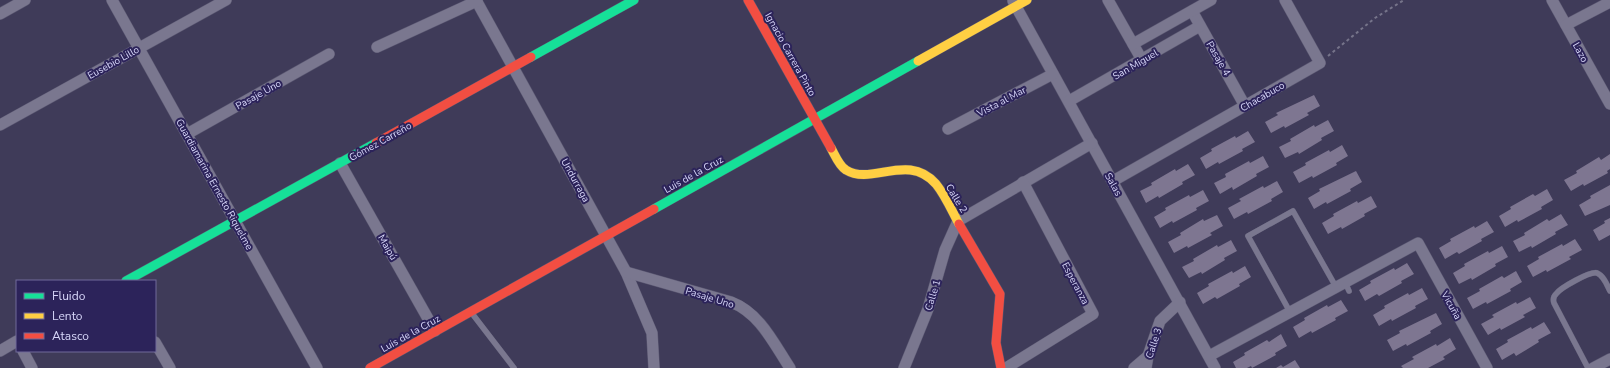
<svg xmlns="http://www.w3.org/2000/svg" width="1610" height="368" font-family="'Nunito Sans',sans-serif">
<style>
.building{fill:#7e7691}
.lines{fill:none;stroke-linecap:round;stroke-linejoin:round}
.lane-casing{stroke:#5a5771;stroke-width:6}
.street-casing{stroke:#5a5771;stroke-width:12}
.fast-casing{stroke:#5a5771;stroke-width:10}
.slow-casing{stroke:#5a5771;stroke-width:10}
.jam-casing{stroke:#5a5771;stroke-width:10}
.path{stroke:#76748a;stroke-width:2;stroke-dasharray:3 3;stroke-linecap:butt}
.lane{stroke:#7a778f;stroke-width:5.5}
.street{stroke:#7a778f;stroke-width:11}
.fast{stroke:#16e098;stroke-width:9}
.slow{stroke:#ffcf43;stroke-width:9}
.jam{stroke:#f24e42;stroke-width:9}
.labels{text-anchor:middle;stroke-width:4;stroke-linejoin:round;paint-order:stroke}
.street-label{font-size:10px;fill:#d7d6f9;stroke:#2c235a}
</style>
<rect width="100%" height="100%" fill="#3f3b59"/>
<g class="building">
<path d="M1314 95 1320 106 1307 113 1309 115 1285 128 1284 126 1271 133 1265 122 1278 115 1276 113Z"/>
<path d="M1328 120 1334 131 1321 138 1322 140 1299 154 1298 152 1285 158 1279 147 1291 141 1290 139 1314 125 1315 127Z"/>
<path d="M1248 131 1255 142 1242 149 1243 151 1219 164 1218 162 1206 169 1200 158 1212 151 1211 149 1235 136 1236 138Z"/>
<path d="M1342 145 1348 156 1336 163 1337 165 1313 178 1312 176 1299 183 1293 172 1306 165 1305 163 1329 150 1330 152Z"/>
<path d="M1610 154V169L1607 171 1608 173 1584 186 1583 184 1571 191 1564 180 1577 173 1576 171 1599 157 1601 160Z"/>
<path d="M1263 156 1269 167 1256 174 1257 176 1233 190 1232 187 1220 194 1214 183 1226 177 1225 174 1249 161 1250 163Z"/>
<path d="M1188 164 1195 175 1182 182 1183 184 1159 198 1158 196 1146 203 1140 191 1152 185 1151 183 1175 169 1176 171Z"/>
<path d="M1356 171 1362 182 1350 189 1351 191 1327 204 1326 202 1314 209 1308 198 1320 191 1319 189Z"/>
<path d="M1277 181 1283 192 1271 199 1272 201 1248 214 1247 212 1234 219 1228 208 1241 201 1239 199 1263 186 1264 188Z"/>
<path d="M1610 185V205L1585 216 1579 205 1591 198 1590 196Z"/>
<path d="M1547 189 1553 200 1541 207 1542 209 1518 222 1517 220 1505 227 1499 216 1511 209 1510 207 1533 194 1535 196Z"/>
<path d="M1203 190 1209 201 1196 208 1197 210 1173 223 1172 221 1160 228 1154 217 1166 210 1165 208 1189 195 1190 197Z"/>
<path d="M1371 196 1377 207 1364 214 1365 216 1342 229 1341 227 1328 234 1322 223 1334 216 1333 214 1357 201 1358 203Z"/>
<path d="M1561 214 1568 225 1555 232 1556 234 1532 248 1531 246 1519 252 1513 241 1525 235 1524 233 1547 219 1549 221Z"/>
<path d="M1217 215 1223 226 1210 233 1212 235 1188 248 1187 246 1174 253 1168 242 1181 235 1180 233 1203 219 1204 221Z"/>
<path d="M1610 218V235L1599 241 1593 230 1605 223 1604 221Z"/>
<path d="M1487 221 1494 232 1481 239 1482 241 1459 254 1457 252 1445 259 1439 248 1451 241 1450 239 1474 226 1475 228Z"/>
<path d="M1575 239 1582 250 1569 257 1571 259 1547 272 1546 270 1533 277 1527 266 1539 259 1538 257 1562 244 1563 246Z"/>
<path d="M1231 240 1237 251 1224 258 1225 260 1202 274 1201 272 1189 278 1182 267 1194 261 1193 259 1217 245 1218 247Z"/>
<path d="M1502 246 1508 257 1495 264 1496 266 1472 280 1471 278 1459 284 1453 273 1465 266 1464 264 1488 251 1489 253Z"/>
<path d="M1407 263 1414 274 1401 281 1402 283 1379 296 1377 294 1365 301 1359 290 1371 283 1370 281 1394 268 1395 270Z"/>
<path d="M1245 266 1251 277 1239 284 1240 286 1217 299 1215 297 1203 304 1197 293 1209 286 1208 284 1232 271 1233 273Z"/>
<path d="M1516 271 1522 282 1510 289 1511 291 1487 304 1486 302 1473 309 1467 298 1480 291 1479 289 1502 276 1504 278Z"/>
<path d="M1422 288 1428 299 1415 306 1416 308 1392 321 1391 319 1379 326 1373 315 1385 308 1384 306 1408 293 1409 295Z"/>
<path d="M1530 297 1536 308 1523 315 1525 317 1501 330 1500 328 1488 335 1481 324 1494 317 1492 315 1516 302 1517 304Z"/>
<path d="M1341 300 1348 311 1335 318 1336 320 1312 333 1311 331 1299 338 1293 327 1305 320 1304 318 1327 305 1328 307Z"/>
<path d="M1436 313 1442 324 1430 331 1431 333 1407 346 1406 344 1393 351 1387 340 1400 333 1399 331Z"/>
<path d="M1544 322 1551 333 1538 340 1539 342 1516 356 1514 353 1502 360 1496 349 1508 342 1507 340 1531 327 1532 329Z"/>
<path d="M1281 334 1287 346 1275 353 1276 355 1252 368 1251 366 1247 368H1236L1233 362 1245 355 1244 353 1267 340 1269 342Z"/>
<path d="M1450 338 1456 349 1443 357 1445 359 1428 368H1403L1401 366 1414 359 1412 357 1436 344 1437 346Z"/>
<path d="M1295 360 1300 368H1276L1281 365 1283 367Z"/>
</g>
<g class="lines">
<defs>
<g id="lane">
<path d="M1345 282 1349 291"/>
<path d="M1290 312 1248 236 1293 211 1336 287"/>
<path d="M474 316 514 368"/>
<path d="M1588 368 1554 303C1553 300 1553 297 1556 294 1560 288 1590 271 1597 273 1604 276 1607 285 1610 291"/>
</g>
<g id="street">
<path d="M112 0 317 368"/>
<path d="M476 0 626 272 652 333 654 368"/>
<path d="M1108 0 1142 60"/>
<path d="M1552 0 1610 104"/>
<path d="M1013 1 1215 368"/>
<path d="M1192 11 1245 106"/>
<path d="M0 14 25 0"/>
<path d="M1566 25 1610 2"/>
<path d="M1133 44 1211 0"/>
<path d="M377 47 477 1"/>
<path d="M1069 101 1200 26"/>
<path d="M0 125 226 0"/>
<path d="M948 129 1053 74"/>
<path d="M187 134 329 54"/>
<path d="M340 163 435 331"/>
<path d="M1113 181 1320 63 1285 0"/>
<path d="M626 272 731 302C760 313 774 344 790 368"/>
<path d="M155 342 170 368"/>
<path d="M0 351 17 341"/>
<path d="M23 351 32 368"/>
<path d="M1209 356 1418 243 1487 368"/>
<path d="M904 368 928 309 945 250 958 221 1092 143"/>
<path d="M1006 368 1093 314 1023 182"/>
<path d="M1134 368 1148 356"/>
<path d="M1146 368 1148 356 1160 321 1180 302"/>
<path d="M1593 368 1610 359"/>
</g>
<g id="fast">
<path d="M531 57 634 0"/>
<path d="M654 209 918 61"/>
<path d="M126 281 376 143"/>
</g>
<g id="slow">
<path d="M918 61 1027 0"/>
<path d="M831 148C835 155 839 166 846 170 872 186 908 152 936 184 945 195 952 211 959 224"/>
</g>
<g id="jam">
<path d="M748 0 831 148"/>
<path d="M376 143 531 57"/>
<path d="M959 224 1000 294 996 343 1001 368"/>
<path d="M370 368 654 209"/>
</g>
</defs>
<use href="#lane" class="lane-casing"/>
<use href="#street" class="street-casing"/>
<use href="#fast" class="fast-casing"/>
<use href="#slow" class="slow-casing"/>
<use href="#jam" class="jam-casing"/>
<path class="path" d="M1328 56 1375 18 1404 0"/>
<use href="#lane" class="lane"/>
<use href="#street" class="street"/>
<use href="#fast" class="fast"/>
<use href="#slow" class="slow"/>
<use href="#jam" class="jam"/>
</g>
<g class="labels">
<g class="street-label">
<text transform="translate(1581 52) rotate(61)" y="4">Lazo</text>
<text transform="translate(791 54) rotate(61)" y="4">Ignacio Carrera Pinto</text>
<text transform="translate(1219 58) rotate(60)" y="4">Pasaje 4</text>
<text transform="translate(113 62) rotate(-29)" y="4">Eusebio Lillo</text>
<text transform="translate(1135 64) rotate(-30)" y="4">San Miguel</text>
<text transform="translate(258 94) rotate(-29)" y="4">Pasaje Uno</text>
<text transform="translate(1262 96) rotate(-30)" y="4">Chacabuco</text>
<text transform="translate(1001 101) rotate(-28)" y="4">Vista al Mar</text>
<text transform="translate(380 141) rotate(-29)" y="4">Gómez Carreño</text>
<text transform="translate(693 174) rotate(-29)" y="4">Luis de la Cruz</text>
<text transform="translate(576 180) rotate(61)" y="4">Undurraga</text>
<text transform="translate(215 184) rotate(61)" y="4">Guardiamarina Ernesto Riquelme</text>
<text transform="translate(1114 184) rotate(61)" y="4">Salas</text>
<text transform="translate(957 198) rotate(59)" y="4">Calle 2</text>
<text transform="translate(388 247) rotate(60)" y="4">Maipú</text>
<text transform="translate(1076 283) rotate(62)" y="4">Esperanza</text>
<text transform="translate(932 295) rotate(-73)" y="4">Calle 1</text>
<text transform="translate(710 297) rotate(17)" y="4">Pasaje Uno</text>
<text transform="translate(1452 305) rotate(61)" y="4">Vicuña</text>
<text transform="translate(410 333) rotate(-29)" y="4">Luis de la Cruz</text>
<text transform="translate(1153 343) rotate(-72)" y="4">Calle 3</text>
</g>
</g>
<rect x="16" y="280" width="140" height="72" fill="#2c235a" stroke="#706b9a"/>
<rect x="24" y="293" width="20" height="6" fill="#16e098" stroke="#706b9a"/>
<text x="52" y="300" font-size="12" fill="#d7d6f9">Fluido</text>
<rect x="24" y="313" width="20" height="6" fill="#ffcf43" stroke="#706b9a"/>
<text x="52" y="320" font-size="12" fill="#d7d6f9">Lento</text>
<rect x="24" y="333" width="20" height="6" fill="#f24e42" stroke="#706b9a"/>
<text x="52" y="340" font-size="12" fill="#d7d6f9">Atasco</text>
</svg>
